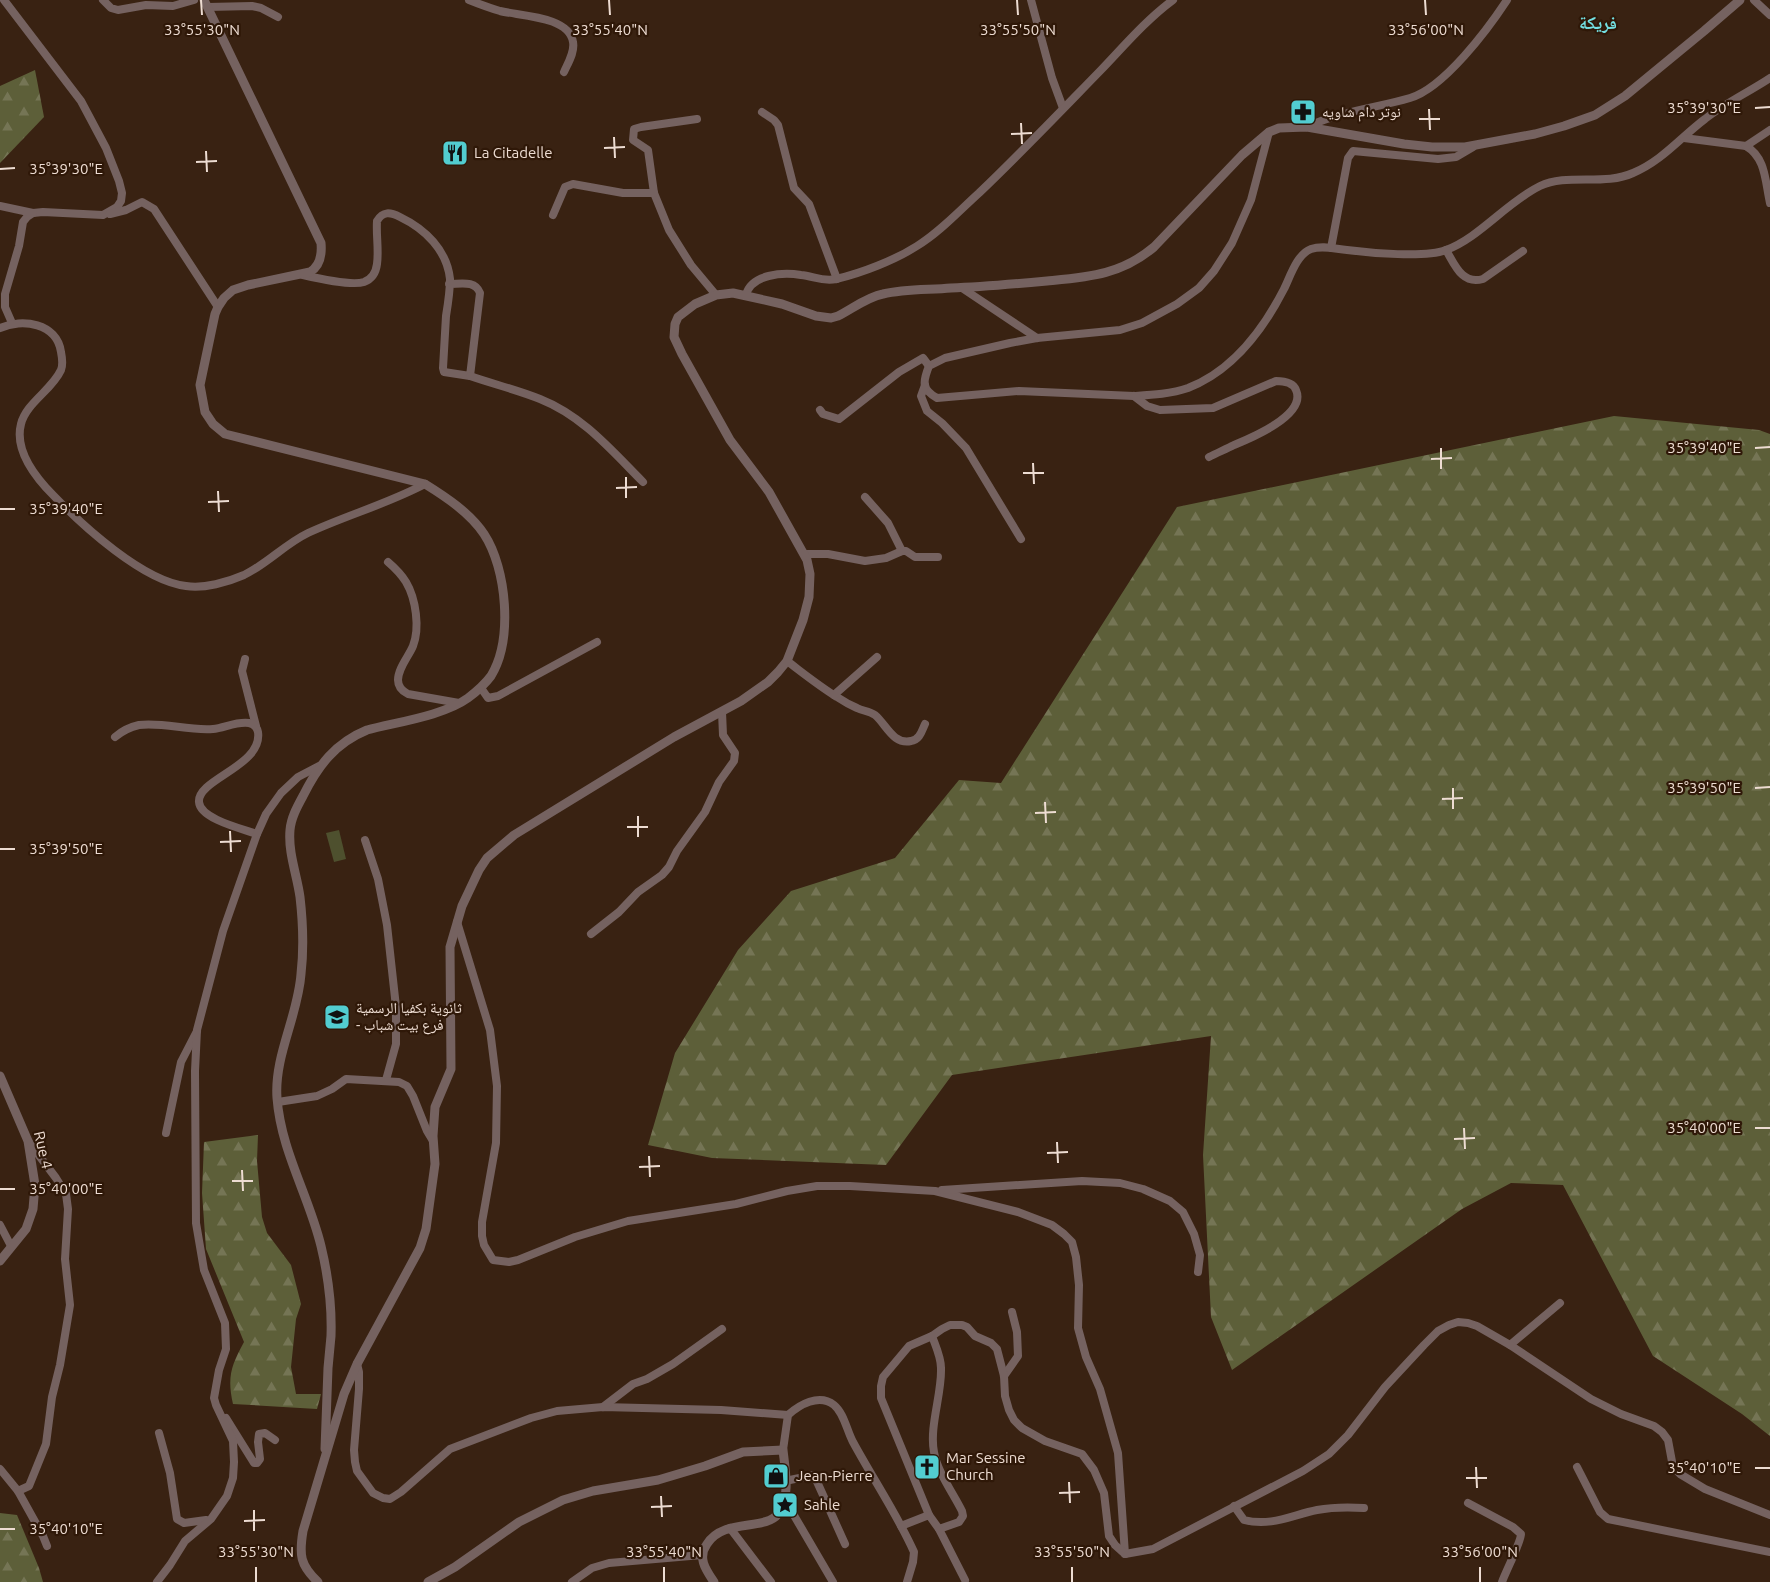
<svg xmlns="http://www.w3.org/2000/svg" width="1770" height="1582" font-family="Ubuntu,'Noto Naskh Arabic',sans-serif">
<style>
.forest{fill:url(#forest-firs)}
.green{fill:#4e502e}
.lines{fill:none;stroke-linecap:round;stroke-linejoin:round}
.minor{stroke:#756260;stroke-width:8}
.tertiary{stroke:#756260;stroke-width:9}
.ticks{fill:none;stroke:#eddcd2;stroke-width:2}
.labels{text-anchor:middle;stroke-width:4.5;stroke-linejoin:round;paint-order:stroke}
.poi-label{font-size:15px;fill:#eddcd2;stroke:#2f1808;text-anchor:start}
.street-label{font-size:15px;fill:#eddcd2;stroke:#2f1808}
.quarter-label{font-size:18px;font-weight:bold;fill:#74e1e3;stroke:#2f1808}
.ticks-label{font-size:15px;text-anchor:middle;fill:#eddcd2;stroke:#2f1808;stroke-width:4.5;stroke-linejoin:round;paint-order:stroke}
</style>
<defs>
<pattern id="forest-firs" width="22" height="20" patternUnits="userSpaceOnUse" patternTransform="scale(1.5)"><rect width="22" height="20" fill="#5d5f39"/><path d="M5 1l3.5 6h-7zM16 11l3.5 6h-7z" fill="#757555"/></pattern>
</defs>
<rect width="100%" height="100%" fill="#392212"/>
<g class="forest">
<path d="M35 70 44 117 0 163V86Z"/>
<path d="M1614 416 1759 430 1770 434V1436L1742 1414 1653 1356 1563 1185 1511 1183 1462 1209 1232 1370 1211 1317 1203 1155 1211 1036 952 1075 886 1165 712 1158 648 1145 675 1053 738 950 791 891 895 858 959 780 1001 783 1177 507Z"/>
<path d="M258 1135 257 1161 262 1217 267 1233 291 1265 301 1304 296 1319 291 1367 296 1394H321L317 1409 233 1404C227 1377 231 1366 244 1342L206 1249 202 1193 204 1142Z"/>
<path d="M0 1513 17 1515 39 1568 43 1582H0Z"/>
</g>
<path class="green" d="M339 830 346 859 334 862 326 833Z"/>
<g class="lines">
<g class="minor">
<path d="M4 0 81 101 106 148 119 181 122 193 121 201 117 207 103 215 43 212 33 213 27 217 23 222 19 246 5 294V307L12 323"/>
<path d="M103 0 111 8 118 10 146 5 173 6 194 0"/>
<path d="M469 0C479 4 490 8 500 11 520 16 569 16 573 42 575 52 568 63 564 72"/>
<path d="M1031 0 1052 78 1063 108"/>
<path d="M1754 0 1770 15"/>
<path d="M208 7 252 6 261 8 278 17"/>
<path d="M762 112 774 120 778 125 794 188 809 204 837 279"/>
<path d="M697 119 641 127 634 129 633 140 648 150 654 193 669 230 691 265 716 295"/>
<path d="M1307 127C1340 111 1376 108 1410 98 1444 88 1488 29 1507 0"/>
<path d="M1269 132 1251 200 1232 243 1214 271 1199 288 1177 304 1142 323 1120 330 1037 338 1010 343 945 358 929 366C923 381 921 389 937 398L1019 391 1134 396C1151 395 1171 394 1188 388 1232 371 1263 330 1284 289 1290 277 1297 254 1311 249 1323 245 1335 249 1347 250 1370 253 1426 258 1446 250 1479 238 1507 202 1540 186 1567 173 1605 186 1633 173 1662 161 1681 137 1705 119 1725 103 1749 92 1770 78"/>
<path d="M1684 138 1746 146C1766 158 1765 181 1770 203"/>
<path d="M1746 146 1770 130"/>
<path d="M0 206 33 213"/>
<path d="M110 214 126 210 142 202 154 209 218 307"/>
<path d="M553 215 565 187 573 184 623 193H654"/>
<path d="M1331 248 1348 158 1353 151 1438 159 1456 157 1473 147"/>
<path d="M1446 250C1455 265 1462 285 1483 279L1523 251"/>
<path d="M303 275C316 278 352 286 364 282 372 279 376 272 377 264 379 250 376 235 377 221 383 211 390 212 400 217 425 229 447 250 450 279 450 291 448 304 446 316 445 333 444 351 443 368L444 372 470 376 480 293C475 280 461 284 449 284"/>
<path d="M962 288 1037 338"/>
<path d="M746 295C751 274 783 272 801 275 813 276 823 282 836 279 862 273 895 260 917 246 940 232 959 211 979 193 1021 153 1061 111 1101 70 1124 46 1146 20 1173 0"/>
<path d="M0 328C22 318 57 323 61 352 62 357 63 365 61 370 52 390 26 403 21 424 14 451 36 478 54 496 83 526 143 581 186 586 204 589 228 582 244 575 267 564 285 544 308 533 347 515 387 504 425 484"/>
<path d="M470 376C493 384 518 390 540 399 583 416 612 451 643 482"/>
<path d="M925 385 921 396 927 411 942 423 966 448 1021 539"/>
<path d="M1134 396 1147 406 1160 410 1213 408 1276 381C1284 381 1293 382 1296 390 1307 415 1251 438 1234 445 1226 449 1217 453 1209 457"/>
<path d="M820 410 823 414 839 419 899 372 923 358 929 366"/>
<path d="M865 497 888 523 902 551"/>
<path d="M804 554H828L865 561 886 558 902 551H906L915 557H938"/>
<path d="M388 562C395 568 401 574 406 582 416 599 420 628 413 646 409 656 398 668 398 680 398 687 402 691 408 694L459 703"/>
<path d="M245 659 242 671 256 726"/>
<path d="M787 661C803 673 819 686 837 697 843 701 850 705 857 708 863 711 869 711 875 715 886 724 893 745 911 741 920 740 922 730 925 724"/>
<path d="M481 688 488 698 498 696 597 642"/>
<path d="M834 695 877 657"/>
<path d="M115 737C122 731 130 727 139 725 164 722 188 731 213 729 224 728 237 721 249 723 254 724 257 727 258 732 263 766 197 779 199 802 200 819 243 829 257 834"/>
<path d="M365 840 378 879 387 925 396 1007V1044L386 1080"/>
<path d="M457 922 490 1030 497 1086 496 1143 482 1222V1236L484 1245 493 1260 509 1262 518 1260 575 1237 628 1221 736 1204 787 1191 817 1186H850L935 1191 1018 1212 1052 1225 1064 1234 1072 1242 1076 1257 1079 1285 1078 1328 1086 1357 1100 1389 1118 1453 1125 1554"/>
<path d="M591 934 619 912 638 892 662 875 669 867 677 851 705 812 719 782 734 761 735 753 723 735 722 712"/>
<path d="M278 1102 317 1096 332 1089 346 1079 399 1082 407 1086 413 1096 427 1131 433 1141"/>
<path d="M166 1133 181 1062 197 1031"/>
<path d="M942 1190 1082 1181 1120 1183 1143 1189 1170 1201 1183 1212 1194 1234 1200 1255 1198 1272"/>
<path d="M0 1225 11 1246"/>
<path d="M932 1336C936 1347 941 1357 941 1368 942 1394 929 1427 934 1452 937 1471 953 1493 962 1511L963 1516 959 1522 939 1529"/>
<path d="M1510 1345 1560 1303"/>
<path d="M357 1364 359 1372V1389L354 1450 355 1462 357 1471 373 1493 383 1498 390 1499 401 1492 450 1449 531 1418 557 1411 603 1407 721 1410 788 1415"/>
<path d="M1004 1376 1018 1356 1017 1332 1012 1312"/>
<path d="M603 1407 633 1384 647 1379 673 1364 722 1329"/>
<path d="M226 1418 254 1463H257L260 1459 258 1442 259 1434 265 1433 275 1440"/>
<path d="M159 1433 170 1473 177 1519 184 1523 206 1520"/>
<path d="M783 1450 788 1415C799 1405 819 1393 834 1405 844 1413 847 1431 853 1442 873 1479 897 1514 914 1552L913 1562 907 1582"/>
<path d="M1577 1467 1600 1512 1608 1519 1770 1552"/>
<path d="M0 1469 18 1491 29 1486 46 1444 52 1397 60 1365 70 1305 65 1259 68 1209 66 1194 56 1178 28 1141"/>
<path d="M785 1481 814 1475 845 1544"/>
<path d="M18 1491 43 1536 47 1546"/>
<path d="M785 1500 833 1582"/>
<path d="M1468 1503 1513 1527 1521 1534C1521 1542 1506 1571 1502 1582"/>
<path d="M1234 1506 1244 1520C1271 1527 1292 1515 1317 1510 1333 1507 1348 1507 1364 1508"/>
<path d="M929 1515 881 1398V1386L883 1377 909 1346 932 1336 942 1329 950 1325H962L967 1327 975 1336 991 1343 997 1349 1004 1376 1005 1396 1009 1410 1014 1420 1022 1428 1045 1441 1082 1454 1094 1470 1104 1493 1109 1536 1115 1545 1125 1554 1153 1549 1303 1471 1329 1454 1348 1435 1385 1387 1424 1345 1438 1331 1449 1325 1458 1322 1468 1323 1477 1326 1510 1345 1591 1399 1621 1414 1654 1426 1662 1432 1668 1440 1673 1467 1680 1474 1705 1489 1770 1515"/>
<path d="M901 1526 929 1515 939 1529 965 1580"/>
<path d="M730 1528 771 1582"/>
<path d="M157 1582 170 1565 185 1541 211 1519 227 1496 233 1478 234 1462 233 1441 216 1405 214 1398 219 1370 226 1349 225 1323 204 1270 196 1223 195 1071 197 1030 223 931 257 834 266 814 281 793 298 777 319 766"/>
<path d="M572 1582 592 1568 609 1563 702 1555"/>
</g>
<g class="tertiary">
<path d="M204 0 321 243C322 254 320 266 310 272L248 285 233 290 224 298 218 307 215 314 200 385 205 412 213 424 225 434 425 484C446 497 470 513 484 534 507 569 513 640 491 676 485 684 476 692 468 698 443 716 397 722 367 730 335 743 318 766 303 796 297 807 291 818 290 830 288 853 297 875 300 897 303 923 304 948 301 974 298 1016 274 1056 277 1098 281 1151 309 1196 321 1246 328 1275 332 1306 331 1336 330 1347 329 1357 328 1368 327 1395 326 1422 325 1449"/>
<path d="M0 1076 28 1141 35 1185 33 1209 26 1229 0 1261"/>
<path d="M318 1582C300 1565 299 1555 303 1531L344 1394 357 1364 420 1248 426 1229 435 1164 433 1136 435 1107 451 1069 450 947 462 906 479 870 487 858 514 835 674 737 741 701 768 682 778 672 787 661 803 620 809 597 810 574 807 560 769 492 730 440 682 354 674 337 675 324 678 317 695 304 716 295 733 293 782 304 816 316 831 318 838 316C852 309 867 297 883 294 905 289 929 290 951 288 983 287 1015 284 1047 281 1088 277 1121 275 1154 247L1242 155 1269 132 1279 128 1307 127 1404 144 1432 147H1465L1535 134 1564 126 1595 115 1625 96 1704 31 1740 0"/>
<path d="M428 1582 455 1567 519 1522 563 1500 593 1491 658 1480 705 1466 743 1452 783 1450C785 1469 791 1498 778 1514 765 1531 723 1518 707 1544 697 1558 706 1570 714 1582"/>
</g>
</g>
<path class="ticks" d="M201 0 202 15M609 0 610 15M1017 0 1018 15M1425 0 1426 15M1755 108 1770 107M1429 109 1430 130M1419 119H1440M1021 123 1022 144M1011 134 1032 133M614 137 615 158M604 148 625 147M206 151 207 172M196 162 217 161M0 169 15 168M1441 448V469M1755 448 1770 447M1431 459 1452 458M1033 463 1034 484M1023 473H1044M626 477V498M616 488 637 487M218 491 219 512M208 502 229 501M0 509H15M1453 788V809M1755 788 1770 787M1442 799 1463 798M1045 802 1046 823M1035 813 1056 812M638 816V837M627 827H648M230 831 231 852M220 842 241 841M0 849H15M1464 1128 1465 1149M1755 1128H1770M1454 1139 1475 1138M1057 1142 1058 1163M1047 1153 1068 1152M649 1156 650 1177M639 1167 660 1166M242 1170 243 1191M232 1181H253M0 1189H15M1476 1467 1477 1488M1755 1468H1770M1466 1478H1487M1069 1482 1070 1503M1059 1493 1080 1492M661 1496 662 1517M651 1507 672 1506M254 1510V1531M244 1521 265 1520M0 1529H15M256 1567V1582M664 1567V1582M1072 1567V1582M1480 1567V1582"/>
<defs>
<symbol id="pharmacy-square" viewBox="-11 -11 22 22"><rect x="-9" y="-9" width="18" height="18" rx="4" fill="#52cdd0" stroke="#2f1808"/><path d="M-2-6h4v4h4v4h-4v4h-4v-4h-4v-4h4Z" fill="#111"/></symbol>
<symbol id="restaurant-square" viewBox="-11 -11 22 22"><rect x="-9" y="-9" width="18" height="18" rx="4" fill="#52cdd0" stroke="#2f1808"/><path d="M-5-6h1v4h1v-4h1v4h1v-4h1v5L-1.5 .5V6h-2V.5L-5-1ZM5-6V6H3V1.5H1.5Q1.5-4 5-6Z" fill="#111"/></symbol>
<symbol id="school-square" viewBox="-11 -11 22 22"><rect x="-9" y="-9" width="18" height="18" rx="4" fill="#52cdd0" stroke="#2f1808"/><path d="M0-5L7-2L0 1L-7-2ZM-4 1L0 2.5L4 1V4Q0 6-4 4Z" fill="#111"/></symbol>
<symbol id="church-square" viewBox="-11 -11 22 22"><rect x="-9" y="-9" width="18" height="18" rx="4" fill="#52cdd0" stroke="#2f1808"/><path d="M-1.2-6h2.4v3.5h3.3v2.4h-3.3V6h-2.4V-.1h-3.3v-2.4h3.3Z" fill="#111"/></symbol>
<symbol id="shop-square" viewBox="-11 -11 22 22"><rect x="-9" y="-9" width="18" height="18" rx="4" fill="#52cdd0" stroke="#2f1808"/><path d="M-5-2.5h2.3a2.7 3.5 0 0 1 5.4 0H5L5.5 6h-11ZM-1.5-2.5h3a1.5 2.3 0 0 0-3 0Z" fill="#111"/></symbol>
<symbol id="sight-square" viewBox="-11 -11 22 22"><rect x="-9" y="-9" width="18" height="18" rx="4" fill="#52cdd0" stroke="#2f1808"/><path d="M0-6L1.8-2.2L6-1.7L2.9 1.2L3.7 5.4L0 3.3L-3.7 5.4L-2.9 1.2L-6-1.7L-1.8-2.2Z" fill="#111"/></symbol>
</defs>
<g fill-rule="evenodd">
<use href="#pharmacy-square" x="1288" y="97" width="30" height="30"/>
<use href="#restaurant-square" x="440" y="138" width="30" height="30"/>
<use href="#school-square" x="322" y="1002" width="30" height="30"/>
<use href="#church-square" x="912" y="1452" width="30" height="30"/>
<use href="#shop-square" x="761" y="1461" width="30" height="30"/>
<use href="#sight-square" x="770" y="1490" width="30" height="30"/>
</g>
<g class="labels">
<g class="poi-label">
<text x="1322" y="117">نوتر دام شاويه</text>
<text x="474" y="158">La Citadelle</text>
<text x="356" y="1013">ثانوية بكفيا الرسمية<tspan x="356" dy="17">- فرع بيت شباب</tspan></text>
<text x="946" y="1463">Mar Sessine<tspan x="946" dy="17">Church</tspan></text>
<text x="796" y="1481">Jean-Pierre</text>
<text x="804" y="1510">Sahle</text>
</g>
<g class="street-label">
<text transform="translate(43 1150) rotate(77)" y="5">Rue 4</text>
</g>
<g class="quarter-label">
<text x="1598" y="29">فريكة</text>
</g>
</g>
<g class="ticks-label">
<text x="202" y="35">33°55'30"N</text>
<text x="610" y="35">33°55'40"N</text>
<text x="1018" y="35">33°55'50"N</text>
<text x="1426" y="35">33°56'00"N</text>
<text x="1704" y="113">35°39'30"E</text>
<text x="66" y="174">35°39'30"E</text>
<text x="1704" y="453">35°39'40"E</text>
<text x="66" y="514">35°39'40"E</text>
<text x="1704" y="793">35°39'50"E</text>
<text x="66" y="854">35°39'50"E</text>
<text x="1704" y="1133">35°40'00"E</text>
<text x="66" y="1194">35°40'00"E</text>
<text x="1704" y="1473">35°40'10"E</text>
<text x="66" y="1534">35°40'10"E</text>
<text x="256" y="1557">33°55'30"N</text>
<text x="664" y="1557">33°55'40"N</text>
<text x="1072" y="1557">33°55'50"N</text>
<text x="1480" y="1557">33°56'00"N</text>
</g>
</svg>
